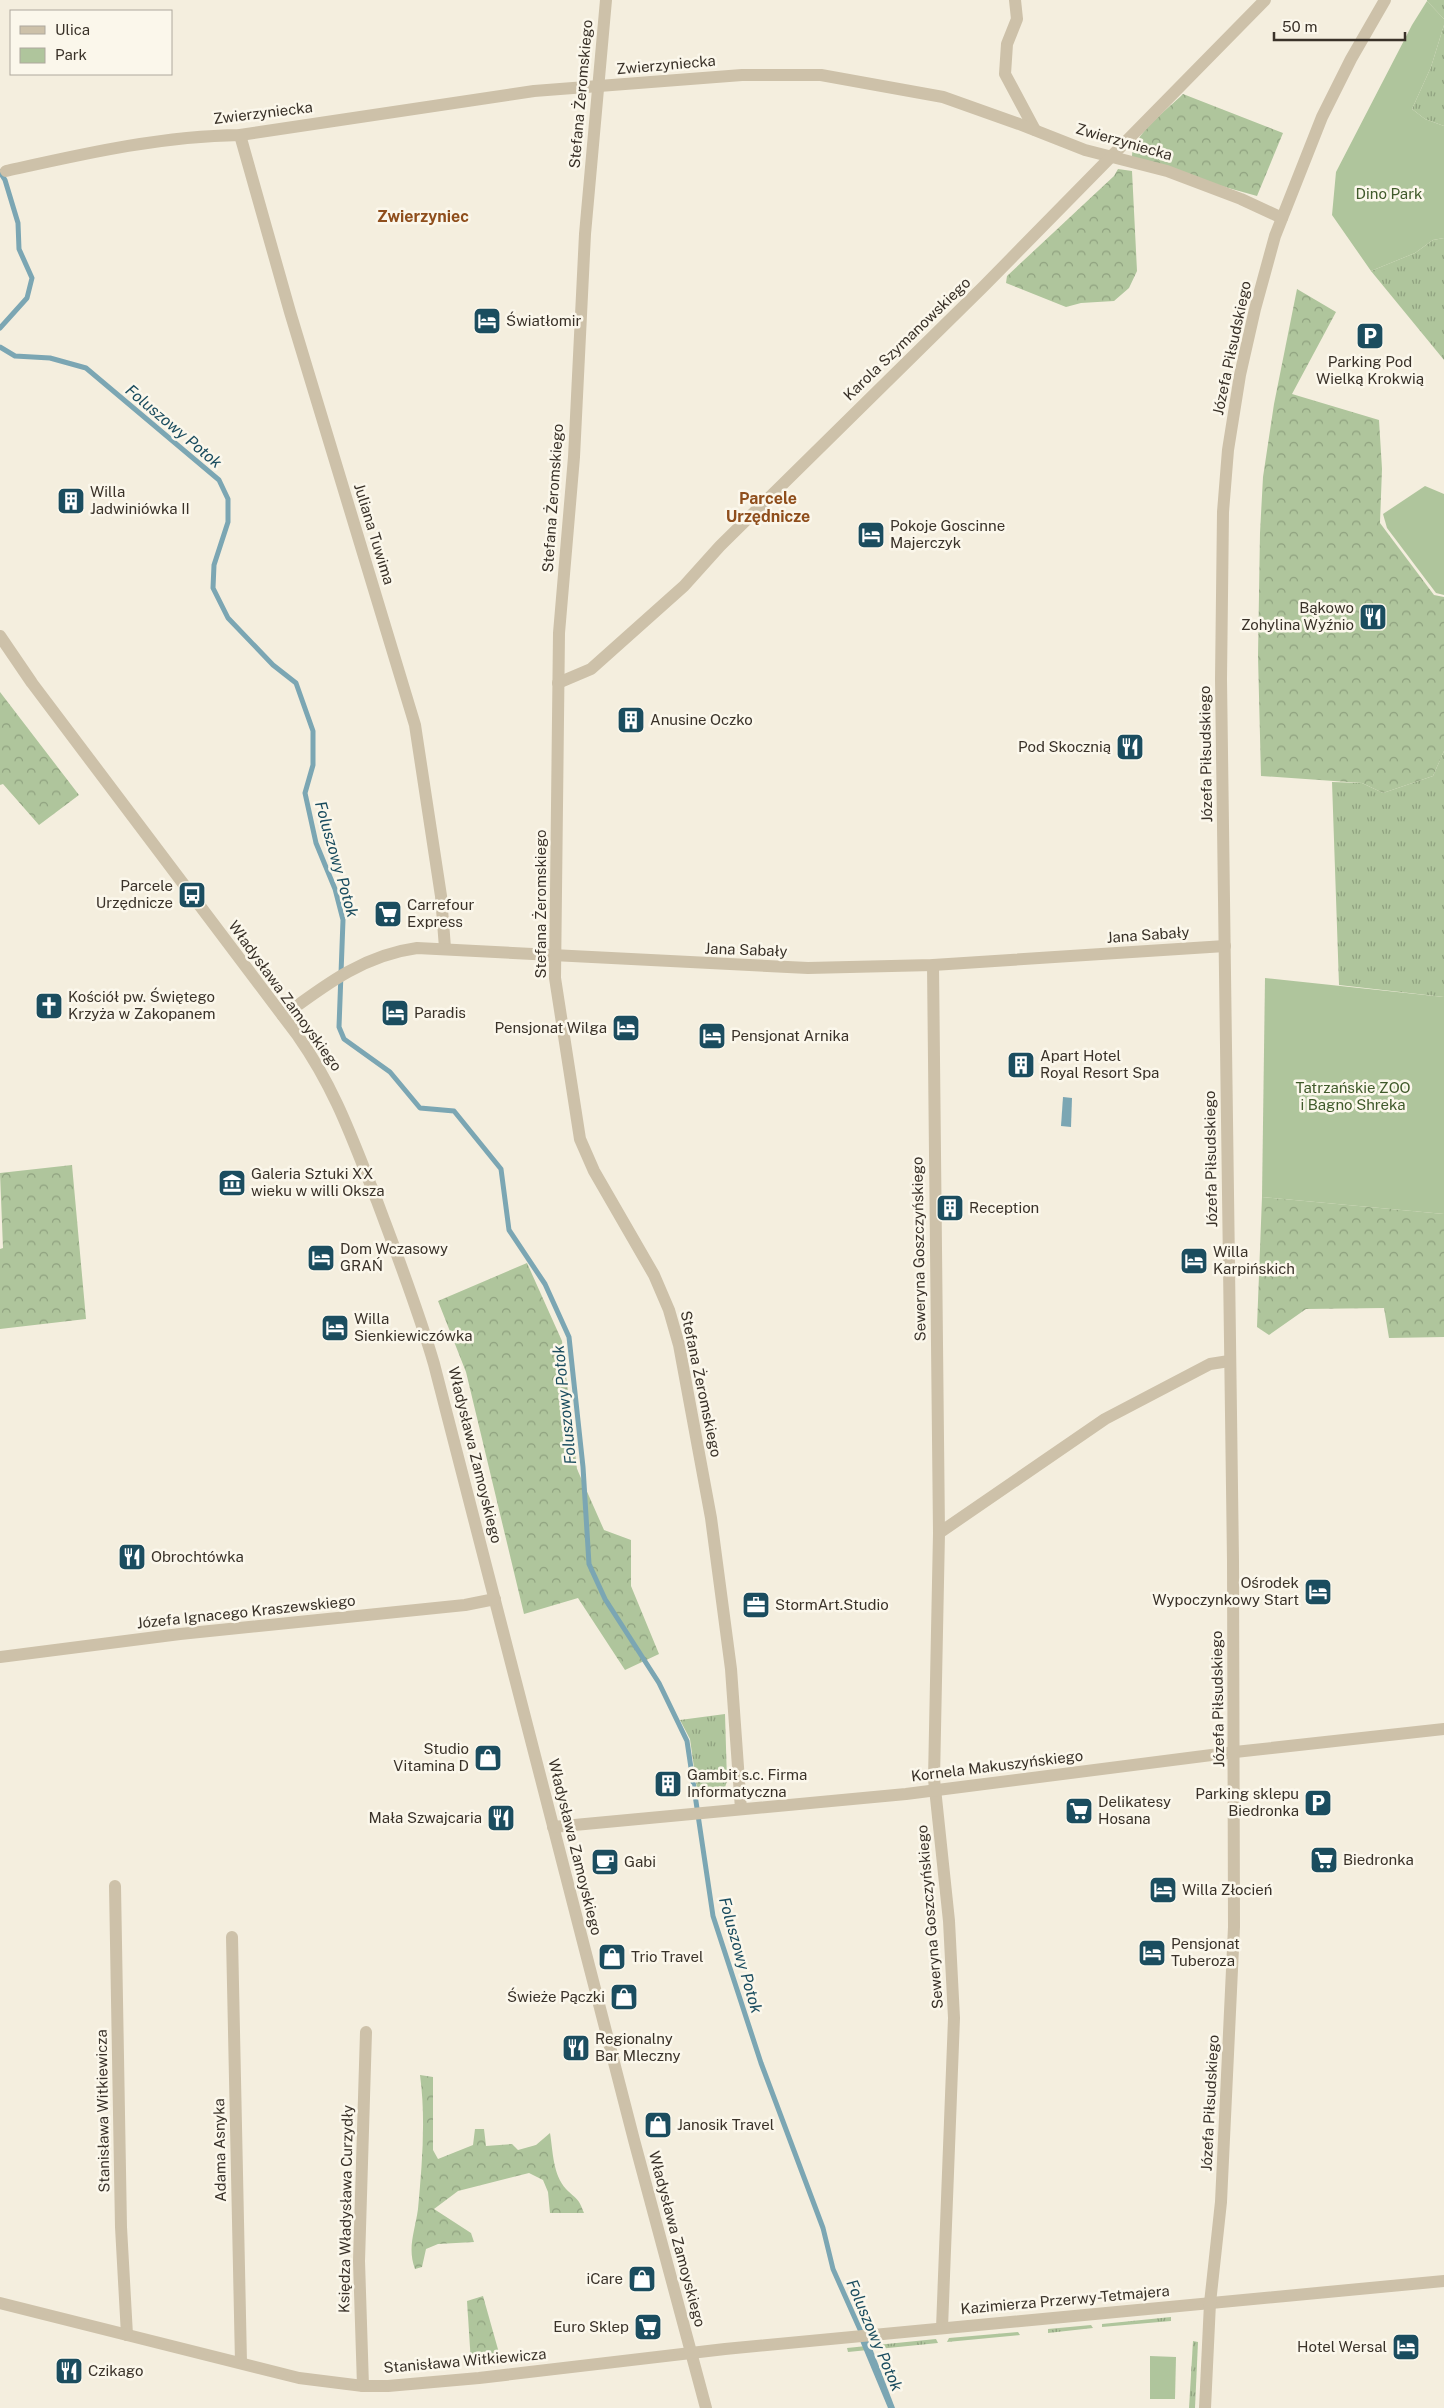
<svg xmlns="http://www.w3.org/2000/svg" width="1444" height="2408" font-family="'Public Sans',sans-serif">
<style>
.grass{fill:url(#grass-tufts)}
.forest{fill:url(#forest-crowns)}
.green{fill:#afc59c}
.water{fill:#7ba6b3}
.lines{fill:none;stroke-linecap:round;stroke-linejoin:round}
.stream{stroke:#7ba6b3;stroke-width:5}
.minor{stroke:#cdc1a9;stroke-width:12}
.labels{text-anchor:middle;stroke-width:5;stroke-linejoin:round;paint-order:stroke}
.street-label{font-size:15px;fill:#3a3229;stroke:#fbf7eb}
.park-label{font-size:15px;fill:#405a2b;stroke:#fbf7eb}
.poi-label{font-size:15px;fill:#3a3229;stroke:#fbf7eb;text-anchor:start}
.neighbourhood-label{font-size:16px;font-weight:bold;fill:#8f4e1c;stroke:#fbf7eb}
.water-label{font-size:16px;font-style:italic;fill:#1b4d5f;stroke:#fbf7eb}
</style>
<defs>
<pattern id="grass-tufts" width="24" height="20" patternUnits="userSpaceOnUse" patternTransform="scale(1.25)"><rect width="24" height="20" fill="#afc59c"/><path d="M3 7l-1-3M5 7V3M7 7l1-3M15 17l-1-3M17 17v-4M19 17l1-3" fill="none" stroke="#8fa17f"/></pattern>
<pattern id="forest-crowns" width="20" height="18" patternUnits="userSpaceOnUse" patternTransform="scale(1.25)"><rect width="20" height="18" fill="#afc59c"/><path d="M2 6a3 3 0 1 1 6 0M12 15a3 3 0 1 1 6 0" fill="none" stroke="#8fa17f"/></pattern>
</defs>
<rect width="100%" height="100%" fill="#f4eede"/>
<g class="grass">
<path d="M1427 0H1444V19L1427 1Z"/>
<path d="M1444 25V126L1425 119 1412 109 1431 67Z"/>
<path d="M1444 238V360L1371 271 1415 253 1433 240Z"/>
<path d="M1444 751V997L1339 985 1332 782 1362 783 1383 793 1433 776Z"/>
<path d="M725 1714 727 1781 723 1794 698 1796 690 1739 680 1720Z"/>
<path d="M1171 2317V2321L1102 2327V2324Z"/>
<path d="M1091 2325 1093 2328 1048 2333V2329Z"/>
<path d="M1018 2332 1020 2335 947 2342 949 2338Z"/>
<path d="M936 2339 938 2343 848 2352 847 2348Z"/>
<path d="M1193 2341 1198 2342 1195 2408H1189Z"/>
</g>
<g class="forest">
<path d="M1183 94 1283 133 1257 196 1139 163 1132 157C1131 136 1168 109 1183 94Z"/>
<path d="M1118 169 1132 171 1137 271 1129 288 1114 301 1081 303 1066 307 1006 283 1007 276 1114 176Z"/>
<path d="M1297 289 1336 312 1292 394 1379 420 1382 469 1380 523 1434 595 1444 597V751L1433 776 1383 793 1362 783 1261 776 1258 656 1260 533 1263 477 1274 404Z"/>
<path d="M0 692 79 795 39 825 3 784 0 785Z"/>
<path d="M72 1165 86 1319 0 1329V1249L3 1248 0 1173Z"/>
<path d="M1262 1197 1444 1214V1337L1389 1338 1384 1308 1306 1309 1269 1335 1257 1327Z"/>
<path d="M527 1263 562 1341 577 1469 604 1530 631 1540V1586L659 1654 625 1670 578 1598 524 1614 466 1372 438 1301Z"/>
<path d="M420 2075 433 2077V2150L438 2159 473 2145 475 2129H484L486 2146 512 2144 518 2150 536 2145 550 2133C553 2152 553 2175 566 2189 577 2200 578 2197 584 2213H550L548 2192 543 2180 529 2173 458 2191 434 2209 471 2233 474 2242 438 2244 426 2249 422 2267 415 2269C407 2248 415 2231 418 2209 422 2165 426 2119 420 2075Z"/>
<path d="M483 2296 499 2353 489 2360 471 2363 467 2301Z"/>
</g>
<g class="green">
<path d="M1427 1 1444 19V25L1431 67 1412 109 1425 119 1444 126V238L1433 240 1415 253 1371 271 1332 215 1336 172 1412 25Z"/>
<path d="M1425 486 1444 494V595L1436 593 1387 528 1383 514Z"/>
<path d="M1265 978 1444 997V1214L1262 1197Z"/>
<path d="M1150 2356 1176 2357 1175 2399H1150Z"/>
</g>
<g class="water">
<path d="M1063 1097 1072 1098 1071 1127 1061 1126Z"/>
<path d="M867 2335 895 2408H888L858 2336Z"/>
</g>
<g class="lines">
<g class="stream">
<path d="M0 328 27 298 32 278 19 249 18 223 5 180 0 172"/>
<path d="M0 347 15 356 50 358 86 368 219 480 228 499V522L214 565 213 588 228 618 273 665 296 683 313 731V765L305 793 316 843 335 889 343 920 339 1027 344 1039 390 1072 420 1108 454 1111 501 1169 509 1230 545 1284 569 1337 583 1467 589 1564 605 1599 659 1683 687 1741 713 1916 761 2063 823 2228 833 2269 862 2334"/>
</g>
<g class="minor">
<path d="M606 0 585 234 574 457 559 633 555 978 580 1139 594 1171 654 1275 669 1310 679 1345 711 1518 731 1669 741 1809"/>
<path d="M1015 0 1017 19 1007 44 1005 74 1035 130"/>
<path d="M240 135 290 312 415 725 441 896 445 948"/>
<path d="M6 171C83 154 160 136 240 135L534 91 742 75H821L943 97 1019 124 1085 150 1167 171 1241 199 1282 218"/>
<path d="M0 636 32 683 298 1036C336 1090 353 1141 377 1201 397 1255 418 1309 434 1364L634 2140 706 2408"/>
<path d="M558 683 591 669 684 586 720 546 984 286 1265 0"/>
<path d="M933 965 939 1533 934 1779 949 1921 954 2018 942 2328"/>
<path d="M283 1016C325 985 364 955 417 948L808 968 933 965 1225 946"/>
<path d="M939 1533 1105 1419 1210 1364 1229 1361"/>
<path d="M0 1657 180 1634 465 1605 495 1599"/>
<path d="M553 1827 906 1794 1235 1752 1444 1729"/>
<path d="M115 1886 121 2227 127 2335"/>
<path d="M232 1937 241 2363"/>
<path d="M0 2303 299 2378 363 2386H388L479 2378 725 2349 1444 2281"/>
<path d="M363 2386 359 2261 366 2032"/>
<path d="M1205 2408 1210 2303 1221 2202 1234 1927 1233 1561 1221 679 1223 512 1228 450 1240 375 1255 309 1275 236 1322 117 1351 59 1385 0"/>
</g>
</g>
<defs>
<symbol id="hotel-square" viewBox="-11 -11 22 22"><rect x="-9" y="-9" width="18" height="18" rx="4" fill="#1b4d5f" stroke="#fbf7eb"/><path d="M-6-4.5h1.5V1H6V5H4.5V3h-9V5H-6ZM-4 0a1.8 1.8 0 1 1 3.6 0ZM.5 0V-2.5h3Q6-2.5 6 0Z" fill="#fff"/></symbol>
<symbol id="parking-square" viewBox="-11 -11 22 22"><rect x="-9" y="-9" width="18" height="18" rx="4" fill="#1b4d5f" stroke="#fbf7eb"/><path d="M-3.5-5.5H1a3.5 3.5 0 0 1 0 7H-1V5.5H-3.5ZM-1-3.4V-.6H.8a1.4 1.4 0 0 0 0-2.8Z" fill="#fff"/></symbol>
<symbol id="building-square" viewBox="-11 -11 22 22"><rect x="-9" y="-9" width="18" height="18" rx="4" fill="#1b4d5f" stroke="#fbf7eb"/><path d="M-4-6H4V6H1V3H-1V6H-4ZM-2.5-4.3h1.7v1.8h-1.7ZM.8-4.3h1.7v1.8H.8ZM-2.5-1h1.7V.8h-1.7ZM.8-1h1.7V.8H.8Z" fill="#fff"/></symbol>
<symbol id="restaurant-square" viewBox="-11 -11 22 22"><rect x="-9" y="-9" width="18" height="18" rx="4" fill="#1b4d5f" stroke="#fbf7eb"/><path d="M-5-6h1v4h1v-4h1v4h1v-4h1v5L-1.5 .5V6h-2V.5L-5-1ZM5-6V6H3V1.5H1.5Q1.5-4 5-6Z" fill="#fff"/></symbol>
<symbol id="bus-square" viewBox="-11 -11 22 22"><rect x="-9" y="-9" width="18" height="18" rx="4" fill="#1b4d5f" stroke="#fbf7eb"/><path d="M-5-6H5V4H4V6H2V4H-2V6H-4V4H-5ZM-3.5-4V0h7V-4ZM-3.5 1.2v1.5H-2V1.2ZM2 1.2v1.5H3.5V1.2Z" fill="#fff"/></symbol>
<symbol id="supermarket-square" viewBox="-11 -11 22 22"><rect x="-9" y="-9" width="18" height="18" rx="4" fill="#1b4d5f" stroke="#fbf7eb"/><path d="M-6-5.5h2.5l.6 2H6L4.5 2H-2.5L-4.4-4H-6ZM-1.5 3.2a1.3 1.3 0 1 0 .1 0ZM3 3.2a1.3 1.3 0 1 0 .1 0Z" fill="#fff"/></symbol>
<symbol id="church-square" viewBox="-11 -11 22 22"><rect x="-9" y="-9" width="18" height="18" rx="4" fill="#1b4d5f" stroke="#fbf7eb"/><path d="M-1.2-6h2.4v3.5h3.3v2.4h-3.3V6h-2.4V-.1h-3.3v-2.4h3.3Z" fill="#fff"/></symbol>
<symbol id="museum-square" viewBox="-11 -11 22 22"><rect x="-9" y="-9" width="18" height="18" rx="4" fill="#1b4d5f" stroke="#fbf7eb"/><path d="M0-6L6-3V-2H-6V-3ZM-5-1h2V3h-2ZM-1-1h2V3h-2ZM3-1h2V3H3ZM-6 4H6V6H-6Z" fill="#fff"/></symbol>
<symbol id="office-square" viewBox="-11 -11 22 22"><rect x="-9" y="-9" width="18" height="18" rx="4" fill="#1b4d5f" stroke="#fbf7eb"/><path d="M-6-3h4V-5.5h4V-3h4V5H-6ZM-1-4.5V-3h2v-1.5ZM-6 0V1H6V0Z" fill="#fff"/></symbol>
<symbol id="shop-square" viewBox="-11 -11 22 22"><rect x="-9" y="-9" width="18" height="18" rx="4" fill="#1b4d5f" stroke="#fbf7eb"/><path d="M-5-2.5h2.3a2.7 3.5 0 0 1 5.4 0H5L5.5 6h-11ZM-1.5-2.5h3a1.5 2.3 0 0 0-3 0Z" fill="#fff"/></symbol>
<symbol id="cafe-square" viewBox="-11 -11 22 22"><rect x="-9" y="-9" width="18" height="18" rx="4" fill="#1b4d5f" stroke="#fbf7eb"/><path d="M-5.5-4.5H6V0H3Q3 3.5 0 3.5H-2.5Q-5.5 3.5-5.5 0ZM3-3.2v2h1.7v-2ZM-6 4.5H4V6H-6Z" fill="#fff"/></symbol>
</defs>
<g fill-rule="evenodd">
<use href="#hotel-square" x="471" y="305" width="32" height="32"/>
<use href="#parking-square" x="1354" y="320" width="32" height="32"/>
<use href="#building-square" x="55" y="485" width="32" height="32"/>
<use href="#hotel-square" x="855" y="519" width="32" height="32"/>
<use href="#restaurant-square" x="1357" y="601" width="32" height="32"/>
<use href="#building-square" x="615" y="704" width="32" height="32"/>
<use href="#restaurant-square" x="1114" y="731" width="32" height="32"/>
<use href="#bus-square" x="176" y="879" width="32" height="32"/>
<use href="#supermarket-square" x="372" y="898" width="32" height="32"/>
<use href="#church-square" x="33" y="990" width="32" height="32"/>
<use href="#hotel-square" x="379" y="997" width="32" height="32"/>
<use href="#hotel-square" x="610" y="1012" width="32" height="32"/>
<use href="#hotel-square" x="696" y="1020" width="32" height="32"/>
<use href="#building-square" x="1005" y="1049" width="32" height="32"/>
<use href="#museum-square" x="216" y="1167" width="32" height="32"/>
<use href="#building-square" x="934" y="1192" width="32" height="32"/>
<use href="#hotel-square" x="305" y="1242" width="32" height="32"/>
<use href="#hotel-square" x="1178" y="1245" width="32" height="32"/>
<use href="#hotel-square" x="319" y="1312" width="32" height="32"/>
<use href="#restaurant-square" x="116" y="1541" width="32" height="32"/>
<use href="#hotel-square" x="1302" y="1576" width="32" height="32"/>
<use href="#office-square" x="740" y="1589" width="32" height="32"/>
<use href="#shop-square" x="472" y="1742" width="32" height="32"/>
<use href="#building-square" x="652" y="1768" width="32" height="32"/>
<use href="#parking-square" x="1302" y="1787" width="32" height="32"/>
<use href="#supermarket-square" x="1063" y="1795" width="32" height="32"/>
<use href="#restaurant-square" x="485" y="1802" width="32" height="32"/>
<use href="#supermarket-square" x="1308" y="1844" width="32" height="32"/>
<use href="#cafe-square" x="589" y="1846" width="32" height="32"/>
<use href="#hotel-square" x="1147" y="1874" width="32" height="32"/>
<use href="#hotel-square" x="1136" y="1937" width="32" height="32"/>
<use href="#shop-square" x="596" y="1941" width="32" height="32"/>
<use href="#shop-square" x="608" y="1981" width="32" height="32"/>
<use href="#restaurant-square" x="560" y="2032" width="32" height="32"/>
<use href="#shop-square" x="642" y="2109" width="32" height="32"/>
<use href="#shop-square" x="626" y="2263" width="32" height="32"/>
<use href="#supermarket-square" x="632" y="2311" width="32" height="32"/>
<use href="#hotel-square" x="1390" y="2331" width="32" height="32"/>
<use href="#restaurant-square" x="53" y="2355" width="32" height="32"/>
</g>
<g class="labels">
<g class="street-label">
<text transform="translate(666 65) rotate(-5)" y="5">Zwierzyniecka</text>
<text transform="translate(581 94) rotate(-85)" y="5">Stefana Żeromskiego</text>
<text transform="translate(263 113) rotate(-7)" y="5">Zwierzyniecka</text>
<text transform="translate(1124 142) rotate(16)" y="5">Zwierzyniecka</text>
<text transform="translate(907 339) rotate(-44)" y="5">Karola Szymanowskiego</text>
<text transform="translate(1232 348) rotate(-78)" y="5">Józefa Piłsudskiego</text>
<text transform="translate(553 498) rotate(-86)" y="5">Stefana Żeromskiego</text>
<text transform="translate(374 534) rotate(73)" y="5">Juliana Tuwima</text>
<text transform="translate(1206 754) rotate(-91)" y="5">Józefa Piłsudskiego</text>
<text transform="translate(541 904) rotate(-90)" y="5">Stefana Żeromskiego</text>
<text transform="translate(1148 935) rotate(-4)" y="5">Jana Sabały</text>
<text transform="translate(746 950) rotate(2)" y="5">Jana Sabały</text>
<text transform="translate(285 996) rotate(54)" y="5">Władysława Zamoyskiego</text>
<text transform="translate(1211 1159) rotate(-91)" y="5">Józefa Piłsudskiego</text>
<text transform="translate(919 1249) rotate(-91)" y="5">Seweryna Goszczyńskiego</text>
<text transform="translate(701 1384) rotate(78)" y="5">Stefana Żeromskiego</text>
<text transform="translate(475 1455) rotate(76)" y="5">Władysława Zamoyskiego</text>
<text transform="translate(246 1612) rotate(-6)" y="5">Józefa Ignacego Kraszewskiego</text>
<text transform="translate(1218 1699) rotate(-91)" y="5">Józefa Piłsudskiego</text>
<text transform="translate(997 1766) rotate(-7)" y="5">Kornela Makuszyńskiego</text>
<text transform="translate(575 1847) rotate(76)" y="5">Władysława Zamoyskiego</text>
<text transform="translate(930 1917) rotate(-95)" y="5">Seweryna Goszczyńskiego</text>
<text transform="translate(1210 2103) rotate(-87)" y="5">Józefa Piłsudskiego</text>
<text transform="translate(103 2111) rotate(-91)" y="5">Stanisława Witkiewicza</text>
<text transform="translate(220 2150) rotate(-91)" y="5">Adama Asnyka</text>
<text transform="translate(346 2209) rotate(-89)" y="5">Księdza Władysława Curzydły</text>
<text transform="translate(677 2239) rotate(75)" y="5">Władysława Zamoyskiego</text>
<text transform="translate(1065 2300) rotate(-5)" y="5">Kazimierza Przerwy-Tetmajera</text>
<text transform="translate(465 2361) rotate(-5)" y="5">Stanisława Witkiewicza</text>
</g>
<g class="park-label">
<text x="1389" y="199">Dino Park</text>
<text x="1353" y="1093">Tatrzańskie ZOO<tspan x="1353" dy="17">i Bagno Shreka</tspan></text>
</g>
<g class="poi-label">
<text x="506" y="326">Światłomir</text>
<text x="1370" y="367" text-anchor="middle">Parking Pod<tspan x="1370" dy="17">Wielką Krokwią</tspan></text>
<text x="90" y="497">Willa<tspan x="90" dy="17">Jadwiniówka II</tspan></text>
<text x="890" y="531">Pokoje Goscinne<tspan x="890" dy="17">Majerczyk</tspan></text>
<text x="1354" y="613" text-anchor="end">Bąkowo<tspan x="1354" dy="17">Zohylina Wyźnio</tspan></text>
<text x="650" y="725">Anusine Oczko</text>
<text x="1111" y="752" text-anchor="end">Pod Skocznią</text>
<text x="173" y="891" text-anchor="end">Parcele<tspan x="173" dy="17">Urzędnicze</tspan></text>
<text x="407" y="910">Carrefour<tspan x="407" dy="17">Express</tspan></text>
<text x="68" y="1002">Kościół pw. Świętego<tspan x="68" dy="17">Krzyża w Zakopanem</tspan></text>
<text x="414" y="1018">Paradis</text>
<text x="607" y="1033" text-anchor="end">Pensjonat Wilga</text>
<text x="731" y="1041">Pensjonat Arnika</text>
<text x="1040" y="1061">Apart Hotel<tspan x="1040" dy="17">Royal Resort Spa</tspan></text>
<text x="251" y="1179">Galeria Sztuki XX<tspan x="251" dy="17">wieku w willi Oksza</tspan></text>
<text x="969" y="1213">Reception</text>
<text x="340" y="1254">Dom Wczasowy<tspan x="340" dy="17">GRAŃ</tspan></text>
<text x="1213" y="1257">Willa<tspan x="1213" dy="17">Karpińskich</tspan></text>
<text x="354" y="1324">Willa<tspan x="354" dy="17">Sienkiewiczówka</tspan></text>
<text x="151" y="1562">Obrochtówka</text>
<text x="1299" y="1588" text-anchor="end">Ośrodek<tspan x="1299" dy="17">Wypoczynkowy Start</tspan></text>
<text x="775" y="1610">StormArt.Studio</text>
<text x="469" y="1754" text-anchor="end">Studio<tspan x="469" dy="17">Vitamina D</tspan></text>
<text x="687" y="1780">Gambit s.c. Firma<tspan x="687" dy="17">Informatyczna</tspan></text>
<text x="1299" y="1799" text-anchor="end">Parking sklepu<tspan x="1299" dy="17">Biedronka</tspan></text>
<text x="1098" y="1807">Delikatesy<tspan x="1098" dy="17">Hosana</tspan></text>
<text x="482" y="1823" text-anchor="end">Mała Szwajcaria</text>
<text x="1343" y="1865">Biedronka</text>
<text x="624" y="1867">Gabi</text>
<text x="1182" y="1895">Willa Złocień</text>
<text x="1171" y="1949">Pensjonat<tspan x="1171" dy="17">Tuberoza</tspan></text>
<text x="631" y="1962">Trio Travel</text>
<text x="605" y="2002" text-anchor="end">Świeże Pączki</text>
<text x="595" y="2044">Regionalny<tspan x="595" dy="17">Bar Mleczny</tspan></text>
<text x="677" y="2130">Janosik Travel</text>
<text x="623" y="2284" text-anchor="end">iCare</text>
<text x="629" y="2332" text-anchor="end">Euro Sklep</text>
<text x="1387" y="2352" text-anchor="end">Hotel Wersal</text>
<text x="88" y="2376">Czikago</text>
</g>
<g class="neighbourhood-label">
<text x="423" y="222">Zwierzyniec</text>
<text x="768" y="504">Parcele<tspan x="768" dy="18">Urzędnicze</tspan></text>
</g>
<g class="water-label">
<text transform="translate(174 426) rotate(40)" y="6">Foluszowy Potok</text>
<text transform="translate(337 859) rotate(74)" y="6">Foluszowy Potok</text>
<text transform="translate(564 1405) rotate(-96)" y="6">Foluszowy Potok</text>
<text transform="translate(741 1955) rotate(74)" y="6">Foluszowy Potok</text>
<text transform="translate(875 2335) rotate(67)" y="6">Foluszowy Potok</text>
</g>
</g>
<rect x="10" y="10" width="162" height="65" fill="#fbf7eb" stroke="#aea89d"/>
<rect x="20" y="26" width="25" height="8" fill="#cdc1a9" stroke="#aea89d"/>
<text x="55" y="35" font-size="15" fill="#3a3229">Ulica</text>
<rect x="20" y="48" width="25" height="15" fill="#afc59c" stroke="#aea89d"/>
<text x="55" y="60" font-size="15" fill="#3a3229">Park</text>
<path d="M1274 32v8h131v-8" fill="none" stroke="#3a3229" stroke-width="2.5"/>
<text x="1282" y="32" font-size="15" fill="#3a3229" stroke="#fbf7eb" stroke-width="4" paint-order="stroke">50 m</text>
</svg>
